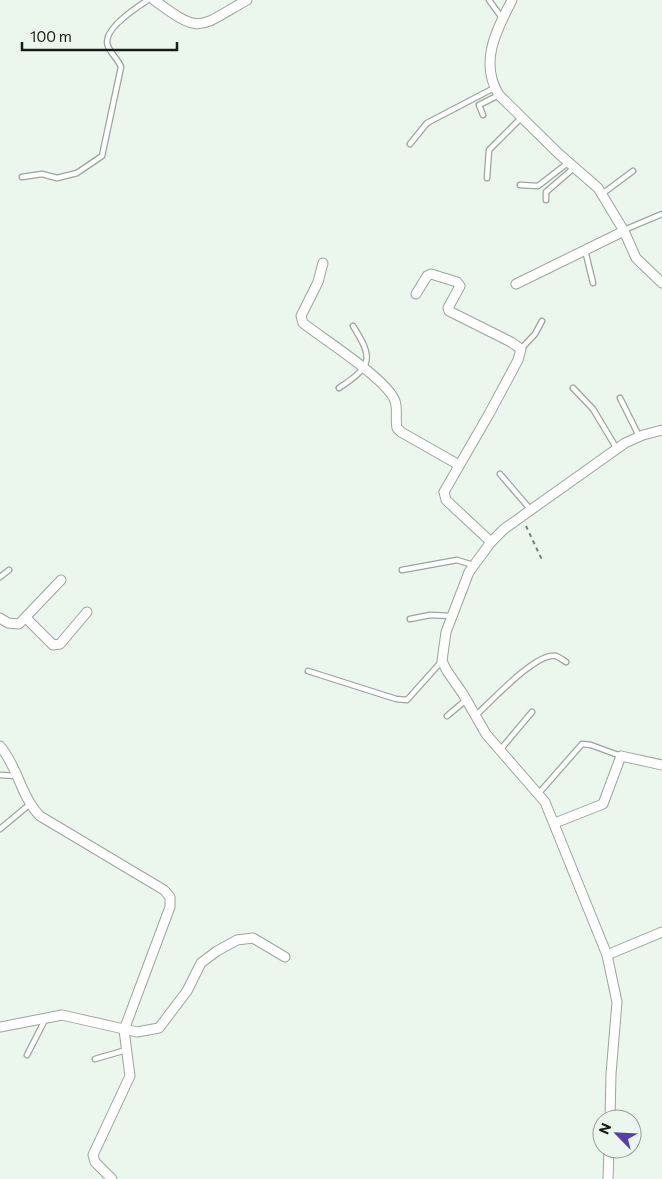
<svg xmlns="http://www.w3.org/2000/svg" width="662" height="1179" font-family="Commissioner,sans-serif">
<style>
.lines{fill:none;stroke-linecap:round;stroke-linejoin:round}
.lane-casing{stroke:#9aa69c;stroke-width:7}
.street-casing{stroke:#9aa69c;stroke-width:11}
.path{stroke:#79807a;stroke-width:2;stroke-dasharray:4 4;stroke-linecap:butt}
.lane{stroke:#fff;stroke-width:4.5}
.street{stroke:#fff;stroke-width:9}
</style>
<rect width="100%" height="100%" fill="#ebf7ed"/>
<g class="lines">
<defs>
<g id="lane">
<path d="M489 0 502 18"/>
<path d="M483 115 479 105 499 95"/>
<path d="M410 144 427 123 494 88"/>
<path d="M22 177 42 174 57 178 77 173 102 156 121 67C118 59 111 54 108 46 101 30 137 7 148 0"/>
<path d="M487 178 489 150 522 117"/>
<path d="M520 185 538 186 569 162"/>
<path d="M602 194 633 171"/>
<path d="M546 200V192L575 167"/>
<path d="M624 230 662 214"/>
<path d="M585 250 593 283"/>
<path d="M521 349 535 334 542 321"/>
<path d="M339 388C372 366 374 359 353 326"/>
<path d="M573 388 593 409 617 449"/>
<path d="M620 398 639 436"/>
<path d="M500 474 531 510"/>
<path d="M402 570 457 560 473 565"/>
<path d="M0 577 9 570"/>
<path d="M410 619 430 615 452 616"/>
<path d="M308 671 396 699 407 700 441 662"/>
<path d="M476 715C491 702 537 651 556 656 559 657 563 660 566 662"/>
<path d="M447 716 466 700"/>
<path d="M500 750 532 712"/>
<path d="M0 775 17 776"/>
<path d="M539 793 582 744 591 745 621 756"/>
<path d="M0 829 30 804"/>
<path d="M27 1055 46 1018"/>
<path d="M95 1059 126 1050"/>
</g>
<g id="street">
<path d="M154 0C202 35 197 28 247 0"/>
<path d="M512 0C496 31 479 63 499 95L559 154 598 188 624 231 636 258 662 283"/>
<path d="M323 263 318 282 301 316 303 323C323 339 387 379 395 401 398 410 395 419 397 428L401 432 459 465"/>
<path d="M516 284 624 231"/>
<path d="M416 294 427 276 431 274 457 282 460 286 448 308 449 311 511 342 521 349 518 360 489 414 444 492 446 500 491 542"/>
<path d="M0 618 8 623 19 624 61 580"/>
<path d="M26 618 53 645 60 644 87 612"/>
<path d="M0 746C18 767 21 797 40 816L164 890 170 897V907L124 1030 130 1076 93 1155 95 1162 112 1179"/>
<path d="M555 823 603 804 621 756 662 765"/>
<path d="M607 955 662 932"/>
<path d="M0 1027 62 1015 137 1032 159 1028 187 991 201 963 217 951 237 940 253 938 285 957"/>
<path d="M610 1119 611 1074 617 1002 607 955 545 802 486 734 463 694 447 671 442 661 446 632 469 572 491 542 504 529 625 443 643 435 662 430"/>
<path d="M608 1179 609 1149"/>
</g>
</defs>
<use href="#lane" class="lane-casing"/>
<use href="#street" class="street-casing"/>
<path class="path" d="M526 526 543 562"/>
<use href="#lane" class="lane"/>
<use href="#street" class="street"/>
</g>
<g transform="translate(617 1134) rotate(294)"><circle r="24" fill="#ebf7ed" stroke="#969f98"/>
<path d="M0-4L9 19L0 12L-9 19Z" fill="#553db5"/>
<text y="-8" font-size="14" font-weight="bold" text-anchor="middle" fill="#171b18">N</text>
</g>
<path d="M22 42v8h155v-8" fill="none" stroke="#171b18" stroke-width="2.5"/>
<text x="30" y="42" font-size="15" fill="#171b18" stroke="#ebf7ed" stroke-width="4" paint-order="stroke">100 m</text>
</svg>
